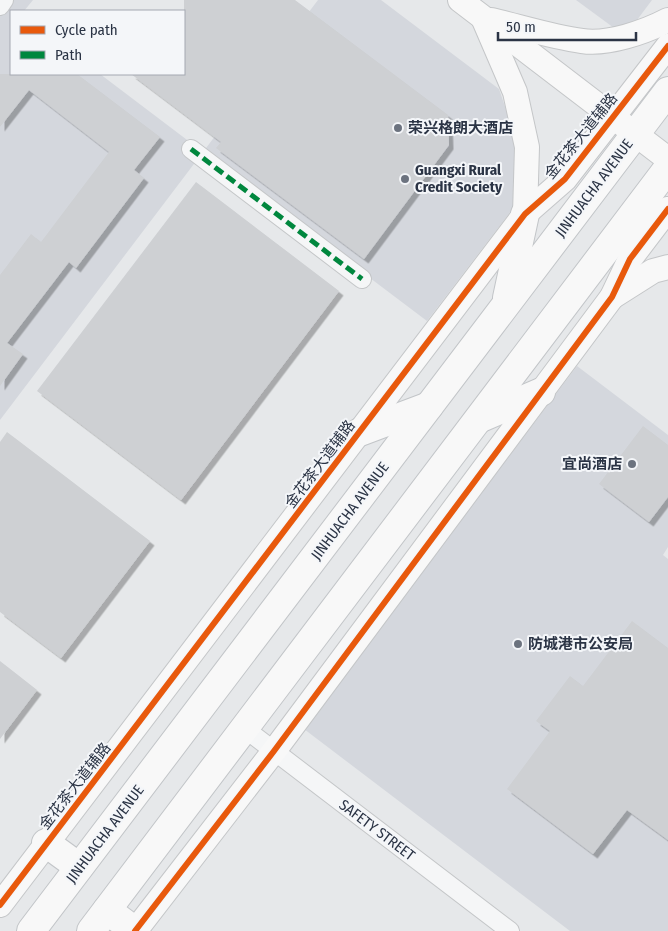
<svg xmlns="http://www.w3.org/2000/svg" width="668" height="931" font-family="'Fira Sans Condensed','Noto Sans SC',sans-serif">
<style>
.built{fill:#d4d7dd}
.building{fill:#ced0d3;filter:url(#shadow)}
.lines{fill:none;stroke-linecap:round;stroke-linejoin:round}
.street-casing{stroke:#c4c6c8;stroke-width:20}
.secondary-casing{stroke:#c4c6c8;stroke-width:26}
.primary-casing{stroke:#c2c5c8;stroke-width:30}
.street{stroke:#f5f6f7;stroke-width:18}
.secondary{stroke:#f8f8f8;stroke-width:24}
.primary{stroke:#f8f8f8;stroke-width:28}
.quiet{stroke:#00873e;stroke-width:5;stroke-dasharray:10 5;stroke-linecap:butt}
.cycleway-casing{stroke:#f4f6f9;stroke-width:9}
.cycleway{stroke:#e8590c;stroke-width:6}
.poi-dot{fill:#6c737f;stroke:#f4f6f9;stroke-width:2}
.labels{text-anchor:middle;stroke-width:4;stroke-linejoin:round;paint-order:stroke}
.poi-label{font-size:15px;font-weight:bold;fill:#2b3445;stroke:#f4f6f9;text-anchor:start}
.street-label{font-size:15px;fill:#2b3445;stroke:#f4f6f9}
</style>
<defs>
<filter id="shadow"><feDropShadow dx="4.5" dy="4.5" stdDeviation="0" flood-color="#0004"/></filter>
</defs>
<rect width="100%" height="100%" fill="#e6e8ea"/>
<g class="built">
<path d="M0 0H33L24 11H11V74H100L203 152 318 0H381L499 89 518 145 514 207 427 321 203 152 0 420Z"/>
<path d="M576 0H652L625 36Z"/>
<path d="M577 366 668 435V547L663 555 668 559V931H570L304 729Z"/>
</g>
<g class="building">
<path d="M184 0H295L448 115 449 145 364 259 216 148 221 142 131 74H184Z"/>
<path d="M0 74H77L160 137 134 170 144 178 76 268 69 262 7 343 23 354 0 386V275L31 234 41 242 109 152 29 90 0 127Z"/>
<path d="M196 182 339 291 181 500 37 391Z"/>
<path d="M643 426 668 445V497L649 522 599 484Z"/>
<path d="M7 432 150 541 61 658 0 612V442Z"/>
<path d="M632 621 668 648V840L627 810 593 854 507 789 550 731 536 721 570 676 583 686Z"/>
<path d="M0 661 37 690 0 739Z"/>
</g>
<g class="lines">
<defs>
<g id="street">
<path d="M0 6 4 0"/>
<path d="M191 149 362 279"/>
<path d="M244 728 510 931"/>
</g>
<g id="secondary">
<path d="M460 0 668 159"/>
<path d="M484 20 515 92 527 147 525 214"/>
<path d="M491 20C521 27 552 37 582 41 608 45 645 32 668 20"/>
<path d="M612 297 653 271 668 267"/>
<path d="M0 905 525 214 565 179 668 46"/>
<path d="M135 931 274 751 612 297 630 259 668 209"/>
</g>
<g id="primary">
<path d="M507 298 525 214"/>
<path d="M481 418 541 392"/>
<path d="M360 432 429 406"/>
<path d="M46 843 79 867"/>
<path d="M107 910 135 931"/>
<path d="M31 931 668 91"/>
<path d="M91 931 668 168"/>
</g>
</defs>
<use href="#street" class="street-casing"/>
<use href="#secondary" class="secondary-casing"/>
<use href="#primary" class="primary-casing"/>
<use href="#street" class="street"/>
<use href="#secondary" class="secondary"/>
<use href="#primary" class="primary"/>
<path class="quiet" d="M191 149 362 279"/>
<defs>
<g id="cycleway">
<path d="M0 905 525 214 565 179 668 46"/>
<path d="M135 931 274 751 612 297 630 259 668 209"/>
</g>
</defs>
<use href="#cycleway" class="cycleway-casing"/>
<use href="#cycleway" class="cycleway"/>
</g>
<g class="poi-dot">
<circle cx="398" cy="128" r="5"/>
<circle cx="405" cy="179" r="5"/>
<circle cx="632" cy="464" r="5"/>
<circle cx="518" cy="644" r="5"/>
</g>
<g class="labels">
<g class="poi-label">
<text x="408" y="133">荣兴格朗大酒店</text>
<text x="415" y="175">Guangxi Rural<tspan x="415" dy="17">Credit Society</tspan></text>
<text x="622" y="469" text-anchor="end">宜尚酒店</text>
<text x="528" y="649">防城港市公安局</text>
</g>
<g class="street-label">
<text transform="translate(581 136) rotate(-51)" y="5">金花茶大道辅路</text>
<text transform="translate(594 188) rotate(-53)" y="5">JINHUACHA AVENUE</text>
<text transform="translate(320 464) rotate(-53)" y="5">金花茶大道辅路</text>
<text transform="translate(350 511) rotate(-53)" y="5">JINHUACHA AVENUE</text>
<text transform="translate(75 786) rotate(-52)" y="5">金花茶大道辅路</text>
<text transform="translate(377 830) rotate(37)" y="5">SAFETY STREET</text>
<text transform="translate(105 834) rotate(-53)" y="5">JINHUACHA AVENUE</text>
</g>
</g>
<rect x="10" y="10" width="175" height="65" fill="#f4f6f9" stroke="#a4a8b1"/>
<rect x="20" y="26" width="25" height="8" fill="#e8590c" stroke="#a4a8b1"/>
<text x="55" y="35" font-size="15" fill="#2b3445">Cycle path</text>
<rect x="20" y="51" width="25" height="8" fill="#00873e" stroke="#a4a8b1"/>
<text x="55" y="60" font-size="15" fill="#2b3445">Path</text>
<path d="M498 32v8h138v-8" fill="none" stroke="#2b3445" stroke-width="2.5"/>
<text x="506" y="32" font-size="15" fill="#2b3445" stroke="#f4f6f9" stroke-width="4" paint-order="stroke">50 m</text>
</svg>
